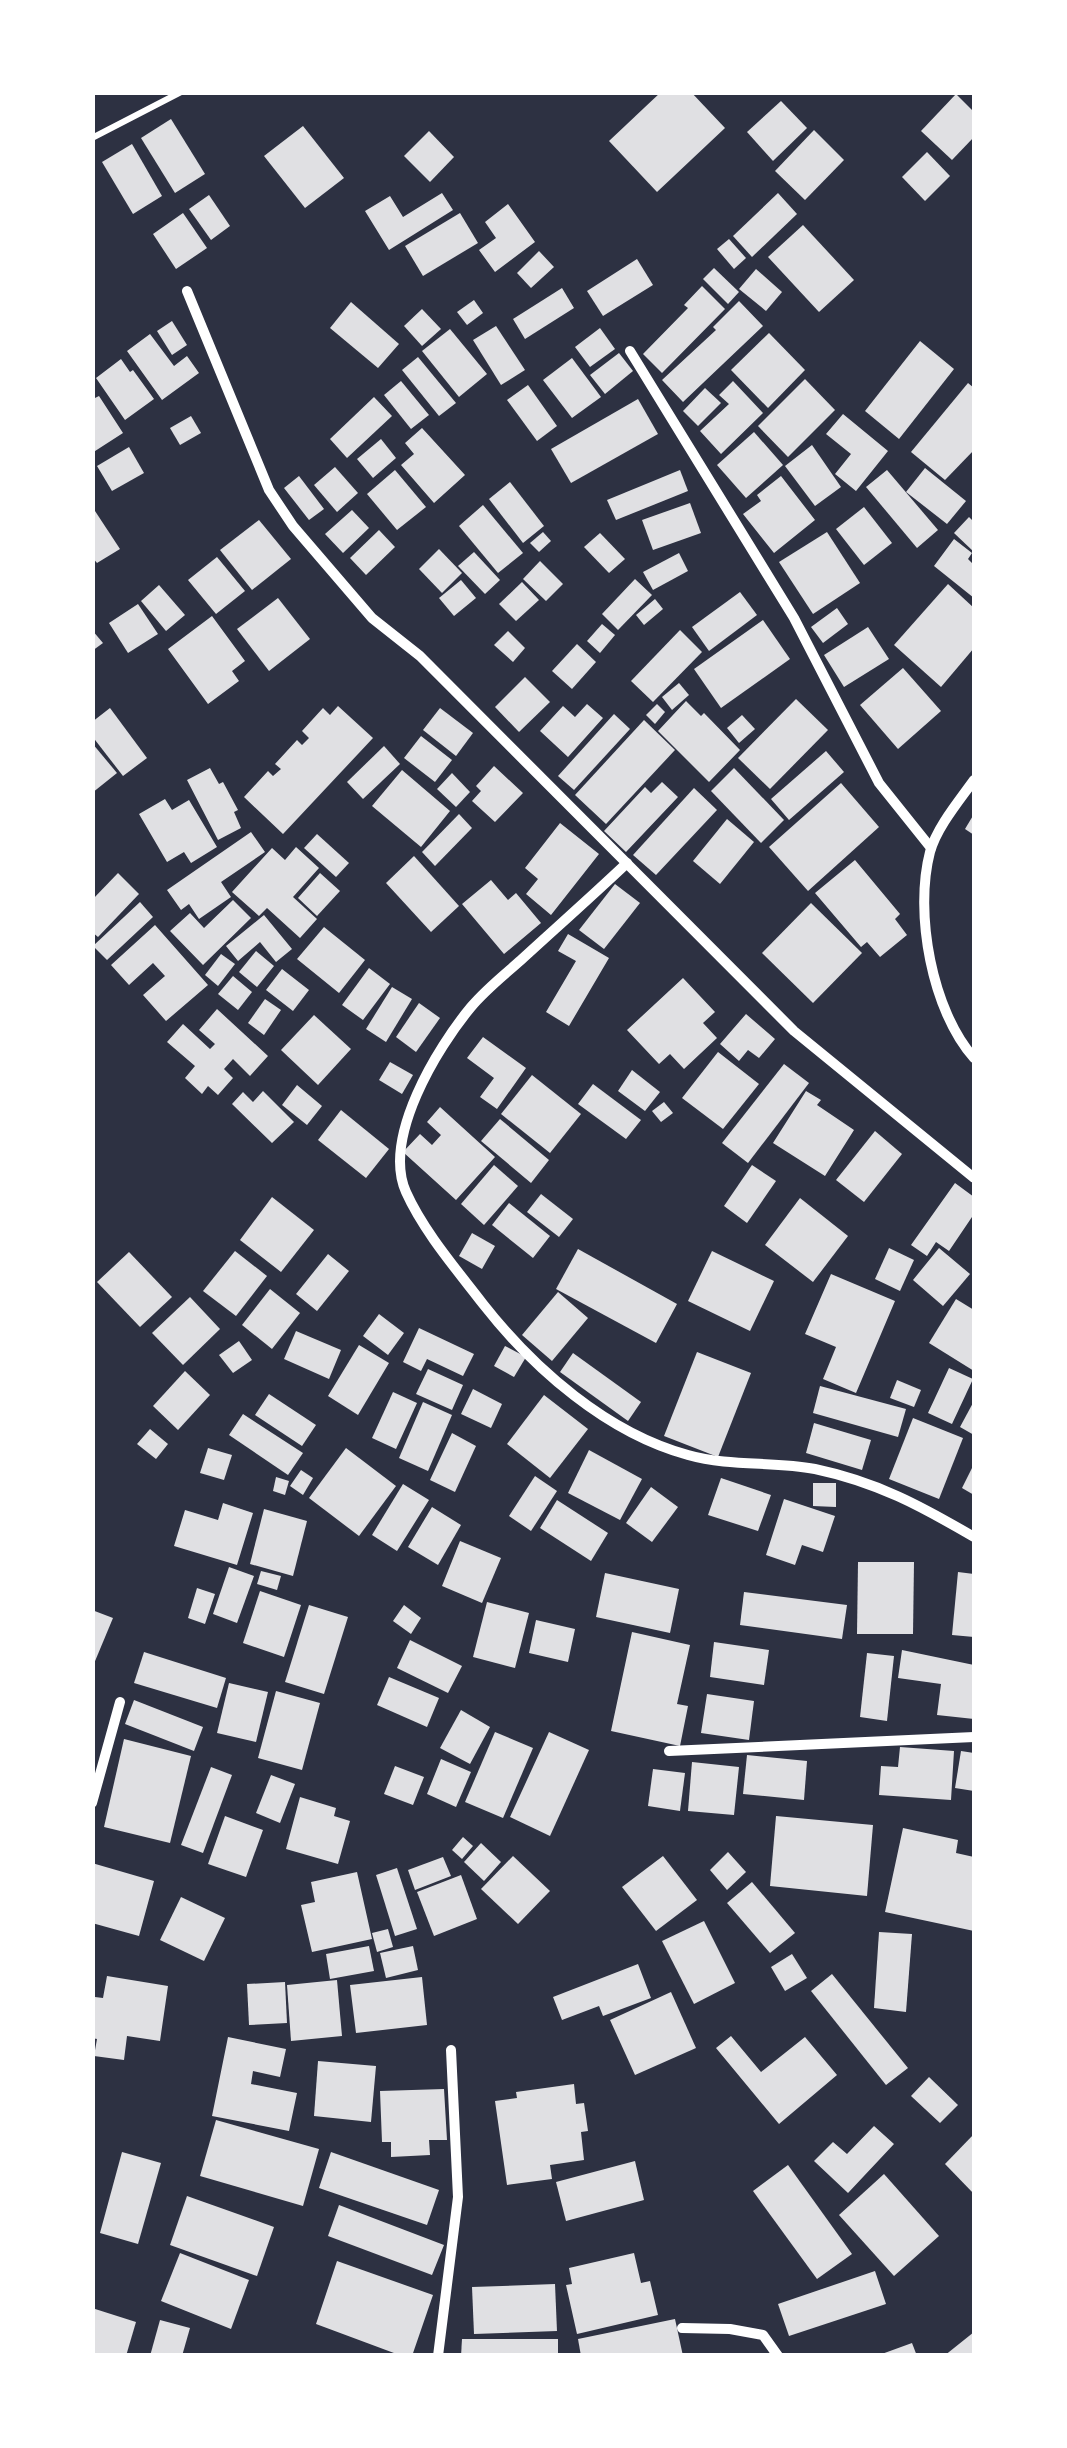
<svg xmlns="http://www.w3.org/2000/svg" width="1067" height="2448" font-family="Raleway,sans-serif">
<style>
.building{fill:#e0e0e3}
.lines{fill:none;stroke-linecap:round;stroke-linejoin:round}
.path{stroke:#fff;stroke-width:6}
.minor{stroke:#fff;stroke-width:10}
</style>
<rect width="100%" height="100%" fill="#2d3142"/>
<g class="building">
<path d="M661 92H691L725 128 657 192 609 141Z"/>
<path d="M956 94 974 112V137L952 160 921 131Z"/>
<path d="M781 101 807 128 773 161 747 132Z"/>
<path d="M171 119 205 174 175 193 141 138Z"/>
<path d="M303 126 344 178 305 208 264 156Z"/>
<path d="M814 130 844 160 805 200 775 171Z"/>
<path d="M429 131 454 157 430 182 404 156Z"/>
<path d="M132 144 162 196 133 214 102 162Z"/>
<path d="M927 152 950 176 925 201 902 177Z"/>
<path d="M442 193 453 210 389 250 365 211 390 196 403 217Z"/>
<path d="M778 193 797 214 752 257 733 236Z"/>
<path d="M209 195 230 226 211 240 189 209Z"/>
<path d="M508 204 535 242 495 272 479 250 496 238 485 222Z"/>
<path d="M183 213 207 248 176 269 153 234Z"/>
<path d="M460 213 478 243 423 276 405 246Z"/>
<path d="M803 225 854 280 819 312 768 257Z"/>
<path d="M729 239 746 258 734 269 717 249Z"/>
<path d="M539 251 554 267 531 288 517 273Z"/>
<path d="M637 259 653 285 603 316 587 291Z"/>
<path d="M714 268 739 292 728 304 703 279Z"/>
<path d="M756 269 782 292 766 311 739 289Z"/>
<path d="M702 286 725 309 662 373 643 354 688 308 684 305Z"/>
<path d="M562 288 574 308 525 339 513 319Z"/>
<path d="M474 300 483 313 467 325 457 312Z"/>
<path d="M739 301 763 326 683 402 662 380 716 330 713 327Z"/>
<path d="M351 302 399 344 378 368 330 328Z"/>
<path d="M422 309 441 329 422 346 404 326Z"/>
<path d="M172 321 187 345 172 355 157 331Z"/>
<path d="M496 326 525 370 501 385 473 340Z"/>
<path d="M600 328 615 349 590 367 575 347Z"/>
<path d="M450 329 487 374 459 397 422 351Z"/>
<path d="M769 333 805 370 768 408 731 370Z"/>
<path d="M150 334 174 366 187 356 199 373 162 400 127 351Z"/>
<path d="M920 341 954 369 899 439 865 411Z"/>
<path d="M619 353 633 371 605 394 590 375Z"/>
<path d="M418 357 456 403 439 416 402 370Z"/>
<path d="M572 358 601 397 572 418 543 380Z"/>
<path d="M121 359 130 372 133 370 154 399 125 420 96 378Z"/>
<path d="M805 379 835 410 788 457 758 426Z"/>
<path d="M401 381 429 415 411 429 384 395Z"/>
<path d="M733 381 763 413 721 454 700 431 729 404 719 395Z"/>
<path d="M968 383 974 388V450L945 480 911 452Z"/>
<path d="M528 385 557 426 537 441 507 400Z"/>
<path d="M705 388 721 403 698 426 683 411Z"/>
<path d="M92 393 95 398 99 396 123 433 92 453Z"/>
<path d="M374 397 392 416 347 458 330 439Z"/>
<path d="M638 399 658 434 571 483 551 449Z"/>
<path d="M843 414 888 451 856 491 835 474 851 454 826 434Z"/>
<path d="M191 416 201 433 180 445 170 428Z"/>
<path d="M422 428 465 475 434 503 401 465 414 454 405 443Z"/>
<path d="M754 432 783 465 746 498 717 465Z"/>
<path d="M381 439 396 458 373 478 357 459Z"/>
<path d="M812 445 841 487 815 506 785 466Z"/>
<path d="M129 447 144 473 112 491 97 466Z"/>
<path d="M335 467 358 493 337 512 314 485Z"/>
<path d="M925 468 966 501 947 524 906 492Z"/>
<path d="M395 470 426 507 397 530 367 494Z"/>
<path d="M680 470 688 491 616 520 607 500Z"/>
<path d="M887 470 938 530 917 548 866 487Z"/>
<path d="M299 476 324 509 309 520 284 488Z"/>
<path d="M781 476 815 520 774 553 743 514 761 501 757 495Z"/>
<path d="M510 482 544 526 523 543 489 499Z"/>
<path d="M690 503 701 533 653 550 642 520Z"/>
<path d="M483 505 523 553 498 573 459 526Z"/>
<path d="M864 507 892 543 864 565 836 529Z"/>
<path d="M352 510 369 528 343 553 325 534Z"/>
<path d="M95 511 120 549 97 563 92 557V513Z"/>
<path d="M969 517 974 522V552L954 533Z"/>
<path d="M259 520 291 559 252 590 220 550Z"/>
<path d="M379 530 395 547 366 575 350 558Z"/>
<path d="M543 532 551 541 539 552 530 543Z"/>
<path d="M827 532 860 583 813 614 779 562Z"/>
<path d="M600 533 625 559 609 573 584 547Z"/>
<path d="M954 539 972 553 968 559 974 565V598L934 566Z"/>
<path d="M439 549 462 573 442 593 419 569Z"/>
<path d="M474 552 500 580 485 594 458 566Z"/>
<path d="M679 553 688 571 653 590 643 572Z"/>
<path d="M217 557 245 591 216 614 188 580Z"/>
<path d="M540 561 563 584 546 601 523 579Z"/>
<path d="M635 579 652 595 618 630 602 614Z"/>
<path d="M461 580 476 598 454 616 439 598Z"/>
<path d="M522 582 539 600 516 621 499 604Z"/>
<path d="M948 584 974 608V648L941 687 894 645Z"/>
<path d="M159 585 185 615 166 631 141 601Z"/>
<path d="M740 592 757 615 709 651 692 627Z"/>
<path d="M278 598 310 639 269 671 237 629Z"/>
<path d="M655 599 663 609 644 625 636 615Z"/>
<path d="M138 604 158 634 128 653 109 623Z"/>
<path d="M837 608 848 624 823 643 811 627Z"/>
<path d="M212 616 245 661 232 671 239 681 208 704 168 649Z"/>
<path d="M763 620 790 659 721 708 694 669Z"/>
<path d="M602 624 615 635 600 653 587 641Z"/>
<path d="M868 627 889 659 844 687 824 655Z"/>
<path d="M92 630 103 643 92 651Z"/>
<path d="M680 630 702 652 653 702 631 681Z"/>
<path d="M508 631 525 648 513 662 494 645Z"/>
<path d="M577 644 596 662 572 689 552 671Z"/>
<path d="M903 668 941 711 898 749 860 705Z"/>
<path d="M525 677 550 702 519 732 495 707Z"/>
<path d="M679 683 689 695 672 710 662 697Z"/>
<path d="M796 699 828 730 770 789 738 758Z"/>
<path d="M686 701 701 716 704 713 740 750 709 782 658 731Z"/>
<path d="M587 704 603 718 568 757 540 731 563 706 575 717Z"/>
<path d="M657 704 665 712 655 724 646 715Z"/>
<path d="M338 706 373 738 283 834 244 797 268 771 273 776 281 769 275 764 297 740 302 745 309 738 302 731 323 708 330 715Z"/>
<path d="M110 708 147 758 123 776 92 736V722Z"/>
<path d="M440 708 473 733 456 756 423 730Z"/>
<path d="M614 714 630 729 574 790 558 776Z"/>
<path d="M742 715 755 729 739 743 727 728Z"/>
<path d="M644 720 675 750 606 824 575 795Z"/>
<path d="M421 736 452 760 435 782 404 758Z"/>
<path d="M92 743 117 773 92 793Z"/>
<path d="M384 746 400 764 363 799 347 782Z"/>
<path d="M826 751 844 772 789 820 771 799Z"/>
<path d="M494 766 523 793 495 822 472 801 481 791 476 786Z"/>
<path d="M210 768 219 784 223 782 238 810 234 812 241 828 218 840 187 780Z"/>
<path d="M734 768 784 820 761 843 711 791Z"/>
<path d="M402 770 450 811 421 847 372 806Z"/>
<path d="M452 773 470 792 456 807 437 789Z"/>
<path d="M662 782 678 797 626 852 604 831 645 787 651 793Z"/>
<path d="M841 783 879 827 808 891 769 847Z"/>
<path d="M694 788 717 810 656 875 633 855Z"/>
<path d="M165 799 172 810 189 800 217 847 191 863 184 852 167 862 139 814Z"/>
<path d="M459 814 472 828 435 866 422 852Z"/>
<path d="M974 814V835L965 829Z"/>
<path d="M727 819 754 842 720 884 693 861Z"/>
<path d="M560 823 599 854 551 915 526 894 538 879 525 868Z"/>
<path d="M251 832 265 852 221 882 231 897 199 919 189 904 181 910 167 890Z"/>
<path d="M317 834 349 863 336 877 304 848Z"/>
<path d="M296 847 319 868 293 897 317 919 300 938 267 908 259 916 232 892 272 848 285 860Z"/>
<path d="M414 856 459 906 431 932 386 883Z"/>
<path d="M855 860 900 914 895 919 907 935 880 957 867 942 861 947 815 893Z"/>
<path d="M118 873 139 894 98 937 92 932V900Z"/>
<path d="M320 873 340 891 317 916 298 898Z"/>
<path d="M491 880 508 900 516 893 541 923 504 954 462 904Z"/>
<path d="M615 884 640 903 604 949 579 930Z"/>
<path d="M233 900 251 918 203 965 170 931 190 913 204 928Z"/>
<path d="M140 902 153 917 107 960 93 946Z"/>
<path d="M811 903 862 953 813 1003 762 953Z"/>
<path d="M264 915 292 949 276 962 260 942 238 961 226 946Z"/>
<path d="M155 925 208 985 166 1021 143 995 165 976 153 963 129 985 111 965Z"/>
<path d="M324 927 365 960 339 993 297 959Z"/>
<path d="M568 934 609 958 569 1026 546 1012 576 961 558 951Z"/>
<path d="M256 951 274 966 257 987 239 972Z"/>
<path d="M221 954 235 964 218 986 205 975Z"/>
<path d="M369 968 390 984 363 1020 342 1005Z"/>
<path d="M282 969 309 990 293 1011 266 990Z"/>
<path d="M233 976 252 992 238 1010 218 994Z"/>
<path d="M683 978 715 1012 703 1023 717 1038 684 1069 670 1054 659 1064 627 1030Z"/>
<path d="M392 987 412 999 386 1042 366 1029Z"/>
<path d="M265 999 281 1010 264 1035 248 1023Z"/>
<path d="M419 1003 440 1018 416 1052 396 1037Z"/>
<path d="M217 1009 268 1056 250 1076 233 1059 224 1069 233 1078 218 1095 208 1086 202 1094 185 1078 195 1066 167 1042 183 1024 210 1049 215 1044 199 1030Z"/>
<path d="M746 1014 775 1039 759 1058 748 1050 739 1061 720 1044Z"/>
<path d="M314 1015 351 1049 318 1085 281 1050Z"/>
<path d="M483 1037 526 1068 497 1109 480 1097 494 1078 467 1058Z"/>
<path d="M718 1052 759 1084 723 1129 682 1098Z"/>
<path d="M390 1062 413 1075 402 1094 379 1080Z"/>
<path d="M784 1064 809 1083 748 1163 722 1143Z"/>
<path d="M632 1070 660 1092 645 1111 618 1091Z"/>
<path d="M532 1075 581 1114 550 1153 501 1114Z"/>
<path d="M593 1084 641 1120 626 1139 578 1104Z"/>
<path d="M297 1085 322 1106 307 1125 282 1105Z"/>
<path d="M263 1091 294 1122 272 1143 232 1104 243 1092 253 1102Z"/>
<path d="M806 1091 821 1100 817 1105 854 1130 825 1176 773 1143Z"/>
<path d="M664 1102 673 1113 661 1122 652 1111Z"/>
<path d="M440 1107 495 1157 456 1200 403 1152 420 1134 432 1145 441 1135 427 1122Z"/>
<path d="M341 1110 389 1149 366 1178 318 1140Z"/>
<path d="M500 1119 549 1160 531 1183 481 1141Z"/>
<path d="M875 1131 902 1154 864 1202 836 1180Z"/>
<path d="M494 1165 518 1186 484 1225 461 1204Z"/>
<path d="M752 1165 776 1181 747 1223 724 1206Z"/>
<path d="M955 1183 974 1197V1214L949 1251 936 1242 927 1256 911 1245Z"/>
<path d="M541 1194 573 1219 559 1237 527 1212Z"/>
<path d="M272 1197 314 1230 281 1272 240 1240Z"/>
<path d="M800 1198 848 1236 813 1282 765 1245Z"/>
<path d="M509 1203 550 1236 533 1258 492 1225Z"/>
<path d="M472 1233 495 1246 482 1269 459 1256Z"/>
<path d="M889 1248 914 1260 900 1291 875 1279Z"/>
<path d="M939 1248 970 1274 943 1306 913 1280Z"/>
<path d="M578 1249 677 1304 656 1343 556 1289Z"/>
<path d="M235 1251 267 1276 236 1316 203 1291Z"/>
<path d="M712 1251 774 1281 750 1331 688 1301Z"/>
<path d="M129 1252 172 1297 140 1327 97 1282Z"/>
<path d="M328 1254 349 1271 317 1311 296 1294Z"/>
<path d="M831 1274 895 1301 856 1393 823 1379 836 1347 805 1334Z"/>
<path d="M270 1289 300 1313 272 1349 242 1325Z"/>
<path d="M558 1292 588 1318 552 1361 522 1335Z"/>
<path d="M190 1297 220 1329 183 1365 152 1333Z"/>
<path d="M956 1299 974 1310V1371L929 1343Z"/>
<path d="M379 1314 404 1333 388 1355 363 1336Z"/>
<path d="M419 1328 474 1354 463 1376 427 1359 421 1371 403 1362Z"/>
<path d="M296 1331 341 1350 329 1379 284 1359Z"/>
<path d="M239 1341 252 1360 233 1373 219 1355Z"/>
<path d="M359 1345 389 1363 358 1415 328 1396Z"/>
<path d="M505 1346 526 1357 514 1377 494 1366Z"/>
<path d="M697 1352 751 1373 718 1457 664 1436Z"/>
<path d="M573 1353 641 1402 628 1421 560 1372Z"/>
<path d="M949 1368 973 1379 952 1424 928 1413Z"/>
<path d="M428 1369 463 1385 452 1410 416 1394Z"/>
<path d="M185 1371 210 1395 178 1430 153 1406Z"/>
<path d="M897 1380 921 1390 914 1407 890 1398Z"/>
<path d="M820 1386 906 1409 898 1437 813 1413Z"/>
<path d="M473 1389 502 1404 491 1428 461 1414Z"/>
<path d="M393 1392 417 1403 396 1449 372 1438Z"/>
<path d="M269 1394 316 1425 302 1446 255 1415Z"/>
<path d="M544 1395 588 1429 550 1478 507 1444Z"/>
<path d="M974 1401V1435L960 1427Z"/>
<path d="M423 1402 452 1415 428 1471 399 1458Z"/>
<path d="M243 1414 303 1453 288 1475 229 1435Z"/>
<path d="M913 1418 963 1438 939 1499 889 1479Z"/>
<path d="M814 1423 871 1440 862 1470 806 1453Z"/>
<path d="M150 1429 168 1444 156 1459 137 1444Z"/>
<path d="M452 1433 476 1446 455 1492 430 1480Z"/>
<path d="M208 1448 232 1455 224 1480 200 1473Z"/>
<path d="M346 1448 396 1486 359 1536 309 1498Z"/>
<path d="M589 1450 642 1479 620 1520 568 1493Z"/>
<path d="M974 1464V1495L962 1488Z"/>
<path d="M301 1470 313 1478 303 1495 290 1486Z"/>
<path d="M535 1476 557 1491 531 1531 509 1516Z"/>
<path d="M276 1477 289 1481 285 1495 273 1491Z"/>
<path d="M721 1478 771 1495 758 1531 708 1515Z"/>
<path d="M813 1483H836V1507L813 1506Z"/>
<path d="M403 1484 429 1500 397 1551 372 1535Z"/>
<path d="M651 1487 678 1507 652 1542 626 1523Z"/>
<path d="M784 1499 835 1516 823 1552 802 1545 795 1565 766 1555Z"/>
<path d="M557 1500 608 1533 591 1561 540 1528Z"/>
<path d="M223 1503 253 1513 237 1565 174 1546 185 1510 218 1520Z"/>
<path d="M432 1507 461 1525 438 1565 408 1547Z"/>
<path d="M264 1509 307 1521 293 1576 250 1564Z"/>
<path d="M460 1541 501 1558 482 1603 442 1586Z"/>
<path d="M858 1562H914L913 1634H857Z"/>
<path d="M229 1567 254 1576 237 1623 213 1614Z"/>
<path d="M261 1571 281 1576 277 1590 257 1584Z"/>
<path d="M958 1572 974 1574V1637L952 1635Z"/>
<path d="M605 1573 679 1589 670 1633 596 1617Z"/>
<path d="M197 1588 215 1594 205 1624 188 1618Z"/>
<path d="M260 1591 301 1605 284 1657 243 1643Z"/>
<path d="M744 1592 847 1605 842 1639 740 1625Z"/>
<path d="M487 1602 529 1613 515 1668 473 1657Z"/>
<path d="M309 1605 348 1617 324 1694 285 1682Z"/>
<path d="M404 1605 421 1618 411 1634 393 1621Z"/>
<path d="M92 1610 113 1618 93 1666H92Z"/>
<path d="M536 1620 575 1629 568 1662 529 1653Z"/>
<path d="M632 1632 690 1645 677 1704 688 1706 680 1746 611 1731Z"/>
<path d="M410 1640 462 1666 448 1693 397 1668Z"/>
<path d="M714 1642 769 1650 764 1685 710 1677Z"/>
<path d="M902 1650 974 1665V1719L937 1715 941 1684 898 1678Z"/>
<path d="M144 1652 226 1678 217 1708 134 1683Z"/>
<path d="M867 1653 894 1656 887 1721 860 1717Z"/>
<path d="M389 1677 439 1698 427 1727 377 1705Z"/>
<path d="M229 1683 268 1692 256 1742 217 1733Z"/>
<path d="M276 1691 320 1703 302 1770 258 1758Z"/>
<path d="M707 1694 754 1701 749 1740 701 1733Z"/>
<path d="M134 1700 203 1727 194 1751 125 1724Z"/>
<path d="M461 1710 490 1727 470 1764 440 1748Z"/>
<path d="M495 1732 533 1748 503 1818 465 1802Z"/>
<path d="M549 1732 589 1750 550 1836 510 1817Z"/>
<path d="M124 1739 191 1756 170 1843 104 1827Z"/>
<path d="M900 1747 954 1751 951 1800 879 1795 881 1766 898 1767Z"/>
<path d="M961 1751 974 1753V1791L955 1788Z"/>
<path d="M747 1755 807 1761 804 1800 743 1794Z"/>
<path d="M441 1759 471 1772 456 1807 427 1794Z"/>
<path d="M692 1762 739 1767 734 1815 688 1811Z"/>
<path d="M395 1766 424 1777 413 1805 384 1794Z"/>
<path d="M211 1767 232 1775 203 1853 181 1845Z"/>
<path d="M653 1769 685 1773 680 1811 648 1806Z"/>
<path d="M271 1775 295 1784 280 1823 256 1813Z"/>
<path d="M300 1797 336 1808 334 1816 350 1821 338 1864 286 1849Z"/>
<path d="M225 1816 263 1830 246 1877 208 1864Z"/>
<path d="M776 1816 873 1825 867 1896 770 1886Z"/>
<path d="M903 1828 958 1840 956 1853 974 1857V1931L885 1912Z"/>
<path d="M463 1837 473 1846 462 1859 452 1850Z"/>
<path d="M481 1843 501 1862 484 1881 464 1862Z"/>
<path d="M728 1852 746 1872 727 1890 710 1870Z"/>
<path d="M513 1856 550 1891 518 1924 481 1889Z"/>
<path d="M663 1856 697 1900 656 1931 622 1887Z"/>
<path d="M443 1857 451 1876 415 1890 408 1870Z"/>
<path d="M92 1863 154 1881 139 1936 92 1923Z"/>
<path d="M397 1868 417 1929 395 1936 376 1875Z"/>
<path d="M357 1872 372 1939 312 1952 301 1905 315 1902 311 1882Z"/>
<path d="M461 1875 477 1919 434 1936 417 1892Z"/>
<path d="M752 1882 795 1933 770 1953 727 1903Z"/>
<path d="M181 1897 225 1918 204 1961 160 1940Z"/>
<path d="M704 1921 735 1983 694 2004 662 1941Z"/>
<path d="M388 1929 393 1947 377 1952 372 1933Z"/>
<path d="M879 1932 912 1934 906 2012 874 2008Z"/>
<path d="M369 1946 374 1971 330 1979 326 1954Z"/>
<path d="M413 1946 418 1970 386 1978 380 1953Z"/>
<path d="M792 1954 807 1978 785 1991 771 1967Z"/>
<path d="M638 1964 651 1998 603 2016 599 2006 562 2020 553 1997Z"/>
<path d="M832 1974 908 2068 886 2085 811 1991Z"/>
<path d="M107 1976 168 1986 160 2041 127 2036 124 2060 94 2056 97 2039 92 2038 95 1997 103 1998Z"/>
<path d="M422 1977 427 2025 356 2033 350 1985Z"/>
<path d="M337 1980 342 2036 291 2041 287 1985Z"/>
<path d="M285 1982 287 2023 249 2025 247 1984Z"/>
<path d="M671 1992 696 2048 635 2075 610 2020Z"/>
<path d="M731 2036 761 2072 805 2037 837 2075 779 2124 716 2048Z"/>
<path d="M228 2037 286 2049 280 2077 253 2071 251 2084 297 2093 289 2131 212 2116Z"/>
<path d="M318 2061 376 2066 371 2122 314 2116Z"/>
<path d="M929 2077 958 2105 940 2123 911 2096Z"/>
<path d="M574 2084 576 2104 584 2103 588 2131 581 2132 584 2160 550 2165 552 2179 507 2185 495 2101 517 2098 516 2092Z"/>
<path d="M444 2089 447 2140H429L430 2155 391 2157V2142H382L380 2091Z"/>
<path d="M216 2120 319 2149 303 2206 200 2176Z"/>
<path d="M874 2126 894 2144 848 2193 814 2161 833 2142 847 2154Z"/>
<path d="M974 2134V2194L945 2164Z"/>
<path d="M122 2152 161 2163 138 2244 100 2233Z"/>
<path d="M331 2152 439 2190 427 2225 319 2188Z"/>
<path d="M635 2161 644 2200 566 2221 556 2182Z"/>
<path d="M788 2165 852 2254 817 2279 753 2191Z"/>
<path d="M884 2174 939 2236 894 2276 839 2215Z"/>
<path d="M187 2196 274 2227 257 2276 170 2245Z"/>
<path d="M339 2205 444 2245 432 2275 328 2236Z"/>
<path d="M180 2253 249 2280 231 2329 161 2301Z"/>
<path d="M634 2253 641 2283 650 2281 658 2315 577 2334 566 2285 572 2284 569 2268Z"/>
<path d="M337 2261 433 2295 412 2356H402L316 2324Z"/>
<path d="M875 2271 886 2304 789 2336 778 2304Z"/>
<path d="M555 2284 557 2331 474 2334 472 2287Z"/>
<path d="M92 2308 136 2322 126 2356H92Z"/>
<path d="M675 2319 683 2356H581L578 2339Z"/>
<path d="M160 2320 190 2328 182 2356H150Z"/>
<path d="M974 2332V2356H944Z"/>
<path d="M462 2339H558V2356H461Z"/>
<path d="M912 2343 917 2356H879V2355Z"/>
</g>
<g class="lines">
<path class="path" d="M92 138 181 92"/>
<g class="minor">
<path d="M187 291 269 490 293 526 372 618 420 656 794 1031 974 1178"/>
<path d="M630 351 794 618 879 783 931 848"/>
<path d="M974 780C959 801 937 827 930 852 914 913 932 1011 974 1058"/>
<path d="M627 863C592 896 556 928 521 960 504 975 485 990 471 1007 437 1048 382 1138 406 1192 424 1232 457 1270 483 1304 534 1369 607 1433 688 1455 730 1467 773 1461 815 1469 877 1482 921 1506 974 1537"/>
<path d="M669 1751 974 1737"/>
<path d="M92 1803 120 1702"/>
<path d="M682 2328 730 2329 763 2335 778 2356"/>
<path d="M438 2356 458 2197 451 2050"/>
</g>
</g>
<rect width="1067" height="2448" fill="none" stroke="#ffffff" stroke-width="190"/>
</svg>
